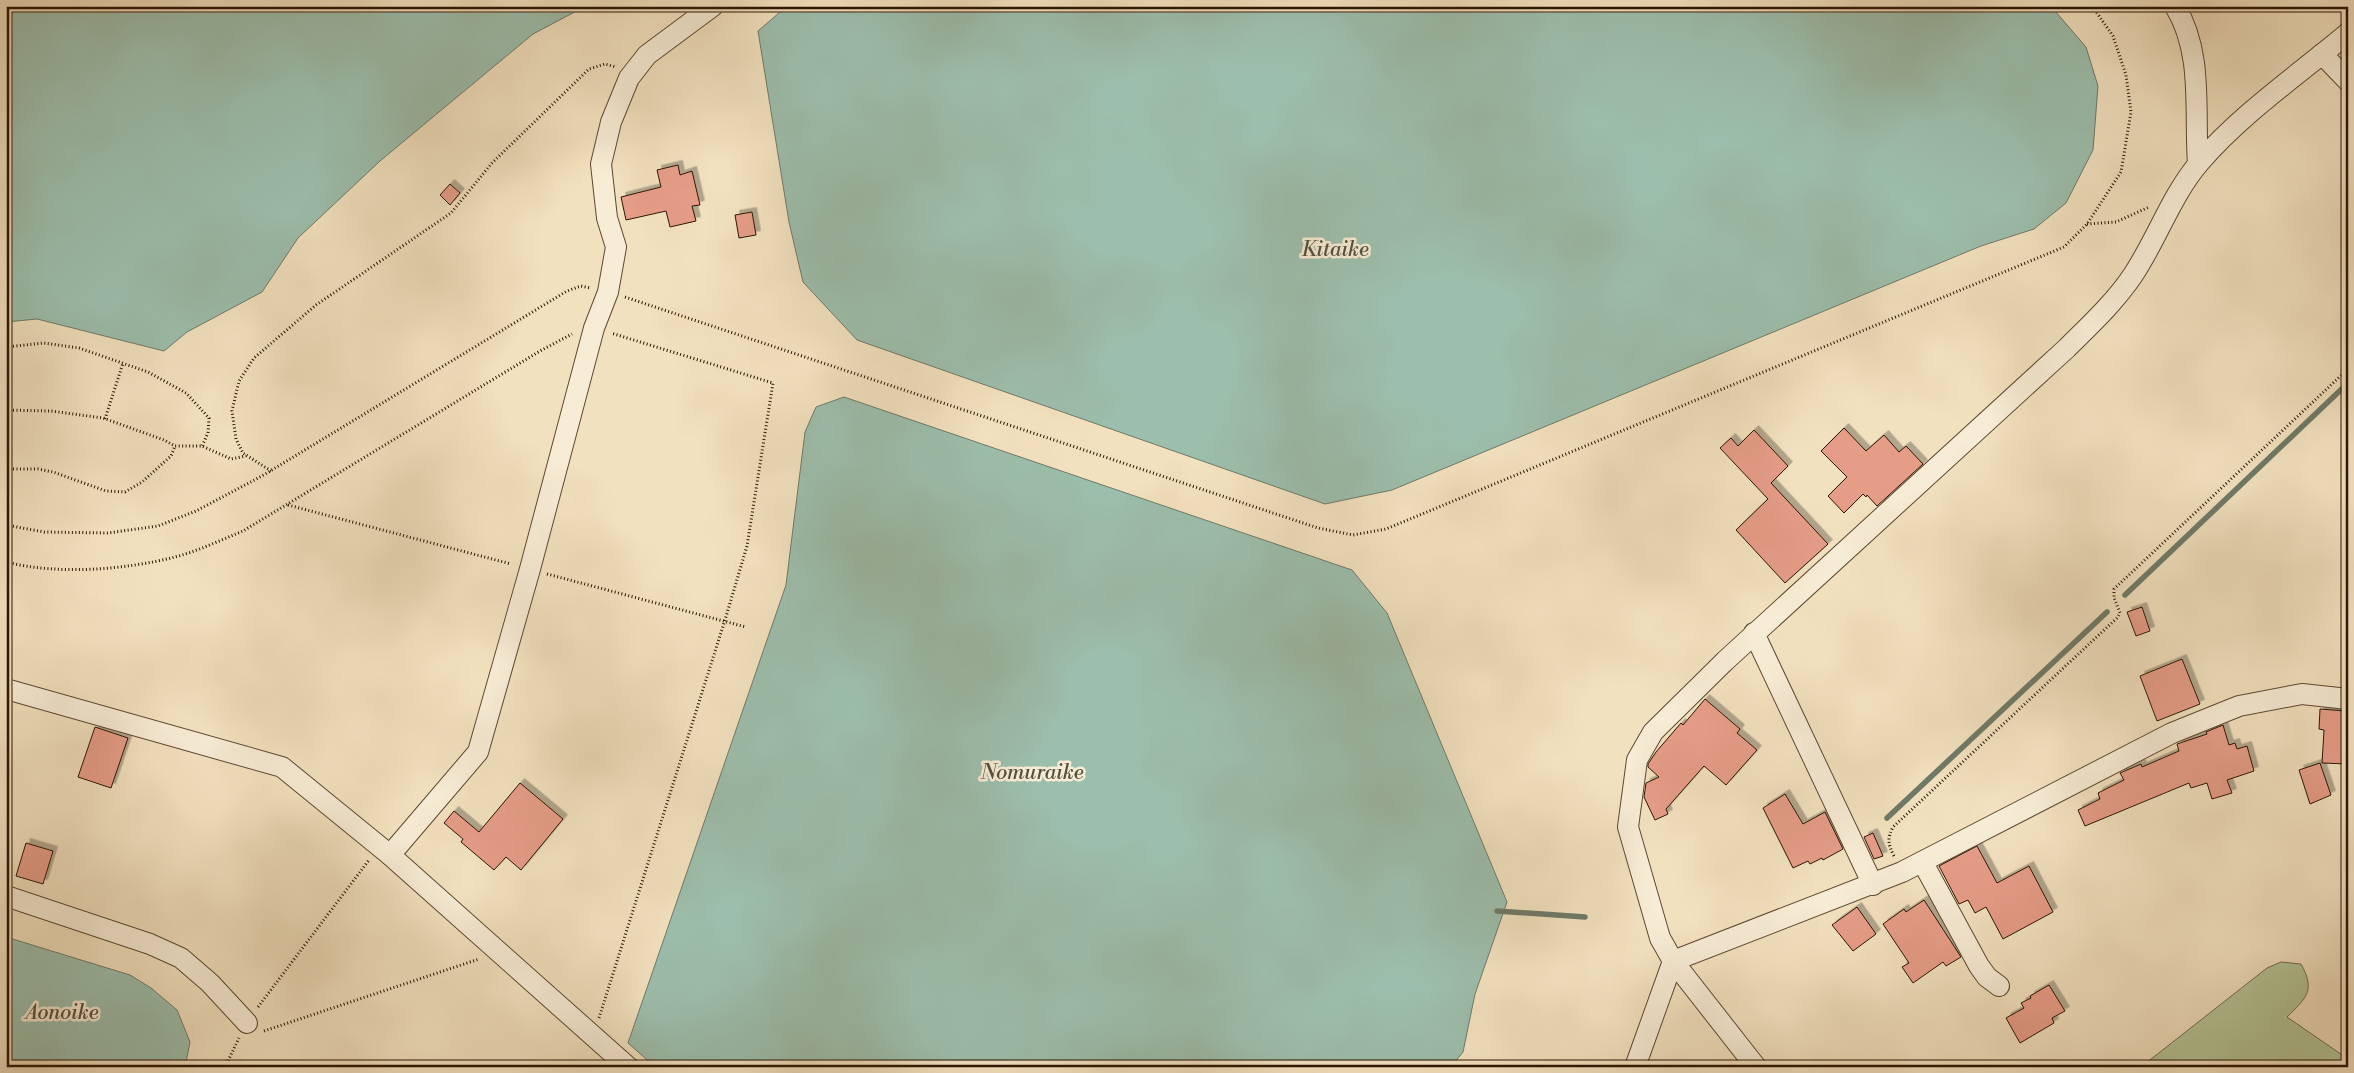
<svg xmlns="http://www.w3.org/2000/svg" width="2354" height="1073" font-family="'Libre Bodoni',serif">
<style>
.green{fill:#b4c497;stroke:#706c4d}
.water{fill:#9cbeac;stroke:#6f7a68}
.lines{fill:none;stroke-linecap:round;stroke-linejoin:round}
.stream{stroke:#6f7a68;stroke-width:5.5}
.building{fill:#e69d88;stroke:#2c1503;filter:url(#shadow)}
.minor-casing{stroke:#5e4832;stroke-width:22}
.path{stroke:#2c1503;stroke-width:3;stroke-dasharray:1 2.5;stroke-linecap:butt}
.minor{stroke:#f7ecd5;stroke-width:20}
.labels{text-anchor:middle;stroke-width:5;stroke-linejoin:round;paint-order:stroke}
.water-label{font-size:21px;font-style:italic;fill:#53503e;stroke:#f7ecd5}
</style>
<defs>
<filter id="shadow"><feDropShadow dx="4.5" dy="-4.5" stdDeviation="0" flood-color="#0004"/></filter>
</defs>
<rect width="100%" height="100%" fill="#f2e1bf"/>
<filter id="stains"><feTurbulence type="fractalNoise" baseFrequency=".004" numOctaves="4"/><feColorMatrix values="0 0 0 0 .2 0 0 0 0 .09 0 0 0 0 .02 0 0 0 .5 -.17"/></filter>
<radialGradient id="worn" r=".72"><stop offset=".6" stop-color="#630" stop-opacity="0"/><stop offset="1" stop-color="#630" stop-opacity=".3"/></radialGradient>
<path class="green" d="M2281 962 2301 964C2316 991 2306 998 2287 1017L2348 1059V1067H2141L2267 968Z"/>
<g class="water">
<path d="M6 6H586L533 34 380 161 298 238 262 292 187 332 164 351 37 319 6 322Z"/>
<path d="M787 6H2048L2055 11 2086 47 2098 86 2093 150 2066 203 2034 229 1981 246 1392 490 1325 504 857 340 803 282 789 222 758 31Z"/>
<path d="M844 397 1352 570 1387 613 1507 902 1475 994 1463 1052 1451 1067H655L628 1043 786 585 805 432 816 407Z"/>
<path d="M6 937 130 975 151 988 177 1010 190 1042 185 1067H6Z"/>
</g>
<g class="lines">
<g class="stream">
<path d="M2125 595 2348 383"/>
<path d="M1887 818 2107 612"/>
<path d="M1497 911 1585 917"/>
</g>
</g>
<g class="building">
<path d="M678 165 680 175 692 171 700 205 692 206 696 221 670 227 666 211 626 220 621 197 661 187 657 170Z"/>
<path d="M450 184 460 193 450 205 440 195Z"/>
<path d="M752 212 756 235 739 238 735 215Z"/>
<path d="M1844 428 1866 451 1884 435 1899 452 1906 446 1923 464 1877 506 1867 495 1866 497 1863 494 1844 513 1828 496 1847 477 1821 451Z"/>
<path d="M1754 430 1788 466 1771 483 1828 544 1785 583 1736 530 1768 499 1720 448 1731 438 1738 446Z"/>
<path d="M2142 607 2150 631 2136 636 2127 612Z"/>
<path d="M2182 659 2200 704 2157 721 2140 676Z"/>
<path d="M1705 699 1740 729 1737 733 1757 750 1726 785 1704 766 1666 809 1668 814 1655 820 1644 797 1646 783 1659 777 1648 767V764L1656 752 1681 723 1683 725Z"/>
<path d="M2320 709 2346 711 2344 742 2348 743V764L2322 763 2324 730 2319 729Z"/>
<path d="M2223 725 2229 745 2235 743 2237 749 2247 746 2254 771 2227 780 2232 793 2212 799 2207 783 2191 788 2189 783 2085 826 2078 810 2100 799 2098 793 2124 780 2120 773 2141 764 2142 767 2179 751 2177 744 2207 734 2206 732Z"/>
<path d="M95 727 128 738 111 788 78 777Z"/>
<path d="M2320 763 2331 795 2310 804 2299 770Z"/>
<path d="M520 783 563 819 521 870 506 857 494 870 461 842 463 839 444 823 454 811 479 832Z"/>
<path d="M1785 794 1803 824 1825 812 1843 849 1823 860 1822 858 1810 864 1808 861 1793 868 1763 808Z"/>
<path d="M1873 833 1883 856 1874 859 1864 837Z"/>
<path d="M26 843 53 851 43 884 16 876Z"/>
<path d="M1977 846 1997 883 2029 866 2053 912 2003 939 1986 907 1975 913 1968 900 1959 904 1939 866Z"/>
<path d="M1924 900 1961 957 1946 966 1943 962 1913 983 1902 967 1909 963 1883 924 1904 909 1906 912Z"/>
<path d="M1857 907 1876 934 1853 951 1832 925Z"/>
<path d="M2049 985 2065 1011 2052 1018 2054 1023 2020 1043 2006 1018 2024 1008 2021 1003 2031 998 2030 996Z"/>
</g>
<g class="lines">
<defs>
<g id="minor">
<path d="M2175 6C2204 54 2194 111 2198 164"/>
<path d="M2322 54 2348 81"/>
<path d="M1754 633 1873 885"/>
<path d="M6 689 282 767 390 855 628 1067"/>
<path d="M390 855 478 752 530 569 594 328 608 292 616 247 607 218 601 164 611 122 629 78 647 55 713 6"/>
<path d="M1923 863 1979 966 1987 977 1999 986"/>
<path d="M6 896 150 944 181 958 210 983 247 1023"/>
<path d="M1673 961 1902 872 2172 733 2239 706 2302 694 2348 699"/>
<path d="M1635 1067 1673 961"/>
<path d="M1756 1067 1673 961 1660 938 1628 827 1637 760 1653 732 1725 661 2067 348C2090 325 2115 302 2133 275 2157 239 2171 196 2199 163 2242 113 2298 75 2348 33"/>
</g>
</defs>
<use href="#minor" class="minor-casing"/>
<g class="path">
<path d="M2087 224 2116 222 2149 207"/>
<path d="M625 297 1318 528 1353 535 1386 529 2064 247 2087 224 2121 172 2131 112 2126 75 2113 36 2092 6"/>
<path d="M6 347 44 343 79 348 148 372 186 393 209 418 208 433 202 446"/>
<path d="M6 367V392"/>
<path d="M6 410 51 411 103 418 164 440 175 446H202L231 459 246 456"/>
<path d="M105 419 123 363"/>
<path d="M6 469H38L53 472 106 491 125 492 142 482 171 456 175 446"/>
<path d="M271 471 243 453 236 439 232 411 239 381 254 358 316 305 451 213 492 163 589 69 605 64 616 67"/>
<path d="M288 505 511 564"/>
<path d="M6 525 44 532 108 533 158 526 196 511 262 476 567 291 581 286 590 288"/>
<path d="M6 562C57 575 124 570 175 557 198 551 221 540 243 531L540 351 572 334"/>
<path d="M547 574 746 627"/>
<path d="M1894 856C1888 844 1887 839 1893 827L2117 618 2120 613 2114 598V589L2348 369"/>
<path d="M258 1007 369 860"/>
<path d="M599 1018 725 620 747 546 773 383 611 333"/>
<path d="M264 1031 479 959"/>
<path d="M225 1067 239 1038"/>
</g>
<use href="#minor" class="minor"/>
</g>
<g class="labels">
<g class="water-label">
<text x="1335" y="256">Kitaike</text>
<text x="1032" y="779">Nomuraike</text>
<text x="62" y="1019">Aonoike</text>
</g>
</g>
<rect width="2354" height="1073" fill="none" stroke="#f2e1bf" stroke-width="25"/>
<rect x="8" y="8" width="2339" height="1058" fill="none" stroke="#2c1503" stroke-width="2.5"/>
<rect x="12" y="12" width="2329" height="1048" fill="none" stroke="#2c1503"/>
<rect width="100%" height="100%" filter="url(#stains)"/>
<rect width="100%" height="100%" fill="url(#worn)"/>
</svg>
